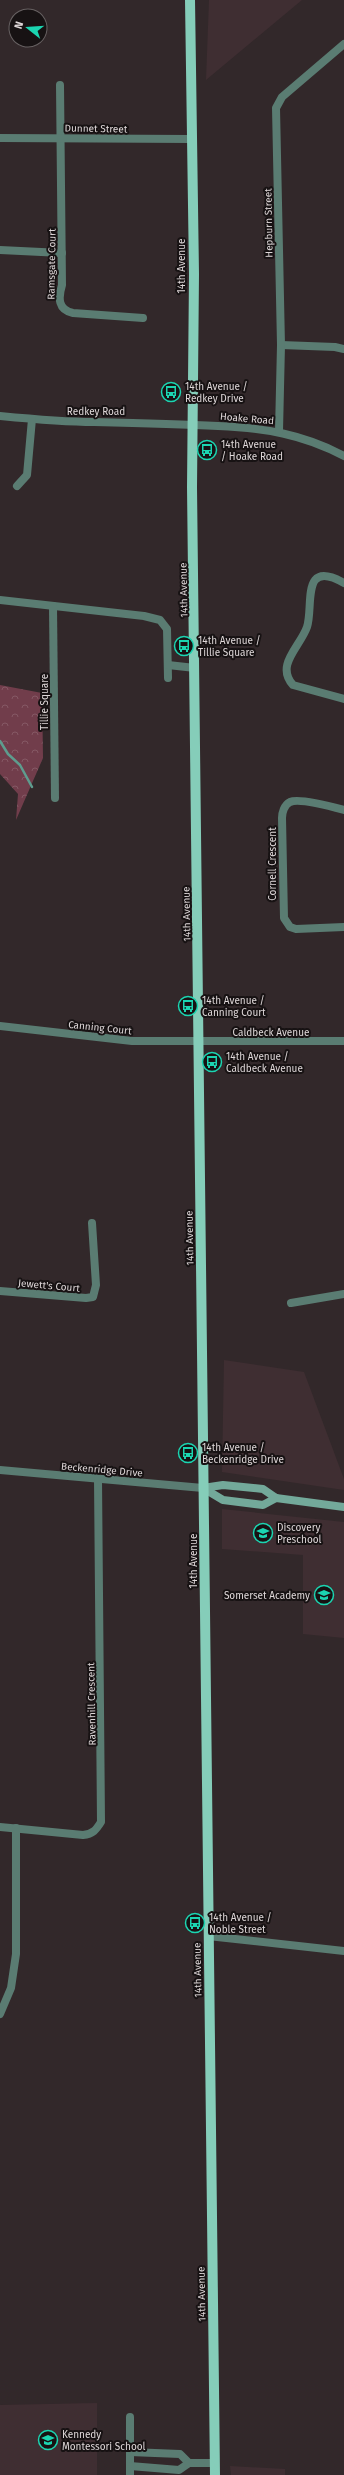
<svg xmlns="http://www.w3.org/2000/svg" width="344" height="2475" font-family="'Fira Sans',sans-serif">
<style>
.built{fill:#3f2e32}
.forest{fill:url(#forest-crowns)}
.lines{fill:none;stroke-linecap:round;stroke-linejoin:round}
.stream{stroke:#5e9c8e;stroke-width:2.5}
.street{stroke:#5a7c72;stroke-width:8}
.secondary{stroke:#73a99a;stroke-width:8}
.primary{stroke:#85cdb9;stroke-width:10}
.labels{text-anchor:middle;stroke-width:4;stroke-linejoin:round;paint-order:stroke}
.street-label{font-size:10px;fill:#dfd8d9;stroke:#171213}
.poi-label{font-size:10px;fill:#dfd8d9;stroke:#171213;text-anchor:start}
</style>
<defs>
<pattern id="forest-crowns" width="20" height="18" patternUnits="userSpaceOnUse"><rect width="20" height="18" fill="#713d4b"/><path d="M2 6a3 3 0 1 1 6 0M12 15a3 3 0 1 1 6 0" fill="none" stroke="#855864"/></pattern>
</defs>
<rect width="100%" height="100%" fill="#32282a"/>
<g class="built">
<path d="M209 0H302L206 80Z"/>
<path d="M224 1360 304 1372 344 1479V1490L222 1472Z"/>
<path d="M222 1509 344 1522V1638L303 1634V1555L222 1549Z"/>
<path d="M97 2403V2475H0V2405Z"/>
<path d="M230 2466 285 2469V2475H231Z"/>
</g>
<path class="forest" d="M0 685 42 693 43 758 16 820 18 794 0 774Z"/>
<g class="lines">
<path class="stream" d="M0 741 8 754 20 765 32 787"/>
<g class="street">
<path d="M60 85 62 285C58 298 58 310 73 313L143 318"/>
<path d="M0 138 192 139"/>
<path d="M0 250 62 253"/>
<path d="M281 345 335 347 344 349"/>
<path d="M0 416C31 419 63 422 94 422 136 423 177 424 218 426 264 428 303 434 344 456"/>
<path d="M279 431 281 345 276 108 282 97 344 44"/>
<path d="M17 486 27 475 32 419"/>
<path d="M344 583C300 558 314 606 307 627 300 647 275 665 293 685L344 699"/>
<path d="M0 600 144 616 160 620 167 629 168 678"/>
<path d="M53 606 55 798"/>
<path d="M168 665 195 668"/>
<path d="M344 810C333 807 299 798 290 802 284 805 282 813 282 818L284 918 290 927 296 929 344 927"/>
<path d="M0 1026 132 1041H344"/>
<path d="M0 1291 86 1298 93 1297 96 1285 92 1223"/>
<path d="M291 1303 344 1294"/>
<path d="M0 1470 203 1488"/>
<path d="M0 1827 83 1835C93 1834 96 1830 101 1822L98 1479"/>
<path d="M208 1936 344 1951"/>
<path d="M0 2014 11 1988 16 1954V1828"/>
<path d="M130 2417V2475"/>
<path d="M130 2452 180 2454 189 2463"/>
<path d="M130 2466 179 2470 189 2463H215"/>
</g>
<g class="secondary">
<path d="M203 1488 223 1485 263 1489 276 1498 344 1507"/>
<path d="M203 1488 223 1500 263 1505 276 1498"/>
</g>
<path class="primary" d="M190 0 194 274 192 487 215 2475"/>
</g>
<defs>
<symbol id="bus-ring" viewBox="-11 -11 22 22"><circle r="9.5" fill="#171213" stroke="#1bd5b1" stroke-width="1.5"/><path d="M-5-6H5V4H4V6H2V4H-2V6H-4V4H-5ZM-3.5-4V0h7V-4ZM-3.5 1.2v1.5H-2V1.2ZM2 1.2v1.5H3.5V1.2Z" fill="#1bd5b1"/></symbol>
<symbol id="school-ring" viewBox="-11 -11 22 22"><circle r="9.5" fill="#171213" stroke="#1bd5b1" stroke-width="1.5"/><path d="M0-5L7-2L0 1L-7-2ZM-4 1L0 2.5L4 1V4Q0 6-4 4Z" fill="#1bd5b1"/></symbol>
</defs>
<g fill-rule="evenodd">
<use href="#bus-ring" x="160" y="381" width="22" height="22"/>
<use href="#bus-ring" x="196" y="439" width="22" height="22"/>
<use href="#bus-ring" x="173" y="635" width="22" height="22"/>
<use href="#bus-ring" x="177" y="995" width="22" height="22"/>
<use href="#bus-ring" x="201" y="1051" width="22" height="22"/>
<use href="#bus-ring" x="177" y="1442" width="22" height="22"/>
<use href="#school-ring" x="252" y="1522" width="22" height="22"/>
<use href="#school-ring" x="313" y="1584" width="22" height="22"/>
<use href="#bus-ring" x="184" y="1912" width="22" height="22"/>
<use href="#school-ring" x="37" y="2429" width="22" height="22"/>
</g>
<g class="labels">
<g class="street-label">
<text transform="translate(96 128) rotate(1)" y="4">Dunnet Street</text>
<text transform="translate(268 223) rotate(-91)" y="4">Hepburn Street</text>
<text transform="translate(51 264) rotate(-89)" y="4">Ramsgate Court</text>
<text transform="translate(181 266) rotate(-90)" y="4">14th Avenue</text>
<text x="96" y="415">Redkey Road</text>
<text transform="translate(247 418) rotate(5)" y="4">Hoake Road</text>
<text transform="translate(183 590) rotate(-91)" y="4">14th Avenue</text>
<text transform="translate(44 702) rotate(-90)" y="4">Tillie Square</text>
<text transform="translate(272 864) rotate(-90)" y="4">Cornell Crescent</text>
<text transform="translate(186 914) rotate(-91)" y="4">14th Avenue</text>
<text transform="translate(100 1027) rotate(6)" y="4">Canning Court</text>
<text x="271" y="1036">Caldbeck Avenue</text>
<text transform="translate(189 1238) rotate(-91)" y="4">14th Avenue</text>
<text transform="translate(49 1285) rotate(5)" y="4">Jewett's Court</text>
<text transform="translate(102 1469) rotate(5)" y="4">Beckenridge Drive</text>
<text transform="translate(193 1561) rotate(-90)" y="4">14th Avenue</text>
<text transform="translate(91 1704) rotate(-91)" y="4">Ravenhill Crescent</text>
<text transform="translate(197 1970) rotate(-91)" y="4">14th Avenue</text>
<text transform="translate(201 2294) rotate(-91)" y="4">14th Avenue</text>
</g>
<g class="poi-label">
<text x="185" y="390">14th Avenue /<tspan x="185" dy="12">Redkey Drive</tspan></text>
<text x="221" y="448">14th Avenue<tspan x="221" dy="12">/ Hoake Road</tspan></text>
<text x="198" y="644">14th Avenue /<tspan x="198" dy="12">Tillie Square</tspan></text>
<text x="202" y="1004">14th Avenue /<tspan x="202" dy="12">Canning Court</tspan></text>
<text x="226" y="1060">14th Avenue /<tspan x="226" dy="12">Caldbeck Avenue</tspan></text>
<text x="202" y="1451">14th Avenue /<tspan x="202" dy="12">Beckenridge Drive</tspan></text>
<text x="277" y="1531">Discovery<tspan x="277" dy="12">Preschool</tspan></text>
<text x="310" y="1599" text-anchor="end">Somerset Academy</text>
<text x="209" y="1921">14th Avenue /<tspan x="209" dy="12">Noble Street</tspan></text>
<text x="62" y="2438">Kennedy<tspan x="62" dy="12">Montessori School</tspan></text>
</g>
</g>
<g transform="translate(28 28) rotate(287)"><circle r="19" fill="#171213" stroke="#676162"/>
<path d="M0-3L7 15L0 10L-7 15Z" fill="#1bd5b1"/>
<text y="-6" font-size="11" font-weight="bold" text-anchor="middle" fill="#dfd8d9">N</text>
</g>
</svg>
